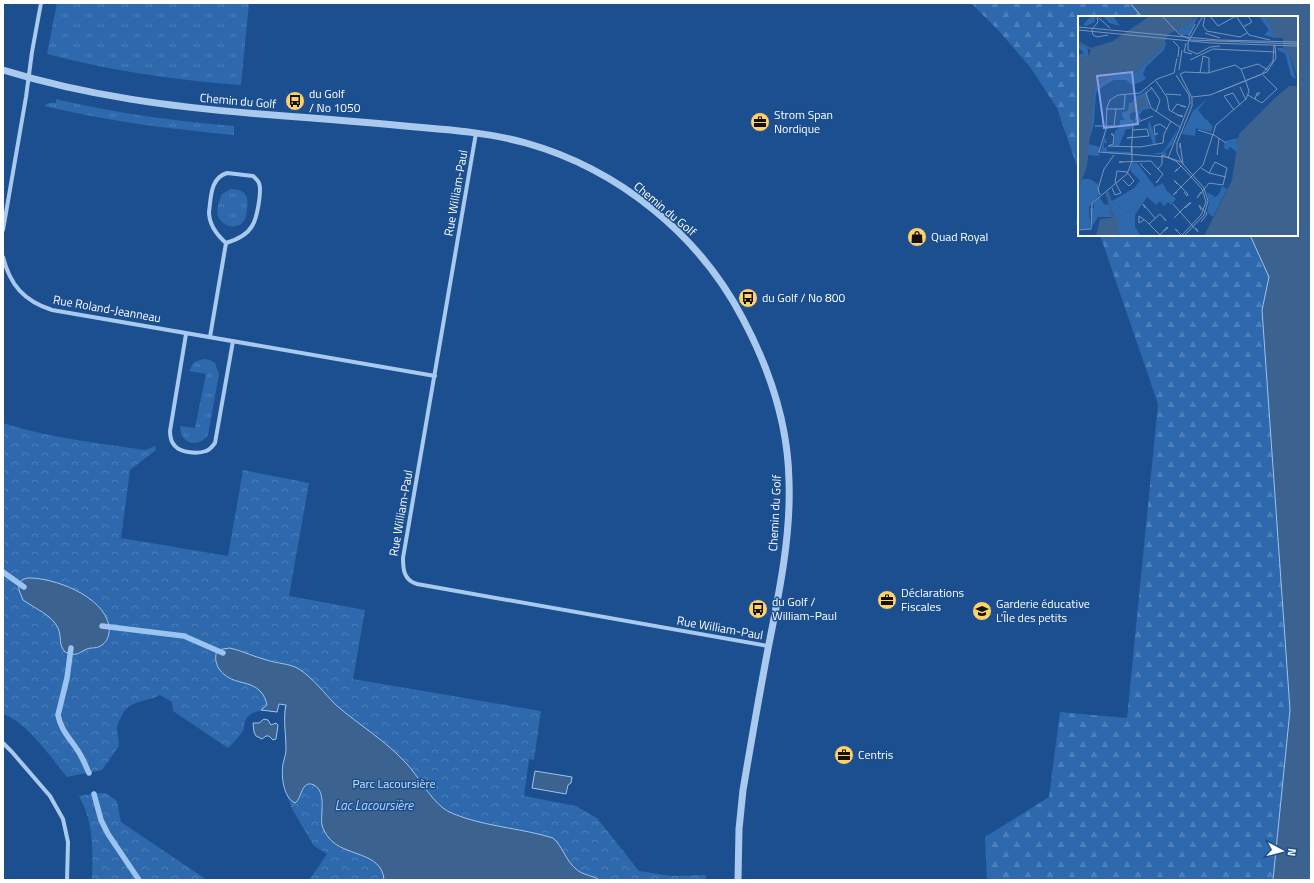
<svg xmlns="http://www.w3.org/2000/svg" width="1314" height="883" font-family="'Titillium Web',sans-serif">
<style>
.grass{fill:url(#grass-tufts)}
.forest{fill:url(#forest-firs)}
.park{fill:url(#park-crowns)}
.water{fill:#3c6290;stroke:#9cc4f0}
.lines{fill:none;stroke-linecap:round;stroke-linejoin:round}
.stream{stroke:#9cc4f0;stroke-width:5.5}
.minor{stroke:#a9c9ee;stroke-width:4}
.tertiary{stroke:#a9c9ee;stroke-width:7}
.labels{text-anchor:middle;stroke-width:3;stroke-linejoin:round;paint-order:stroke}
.poi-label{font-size:12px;fill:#fff;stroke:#1b4f8f;text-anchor:start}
.street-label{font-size:12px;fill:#fff;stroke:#1b4f8f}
.park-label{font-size:12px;fill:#cfe3fa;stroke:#1b4f8f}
.water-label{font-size:13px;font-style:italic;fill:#b5d3f5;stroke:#1b4f8f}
.inset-river{fill:none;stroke:#3c6290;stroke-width:2}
.inset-road{fill:none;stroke:#7695bc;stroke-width:1}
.view{fill:#839eea;fill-opacity:0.15;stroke:#839eea;stroke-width:2}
.inset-edge{fill:none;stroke:#fff;stroke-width:2}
</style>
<defs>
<pattern id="grass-tufts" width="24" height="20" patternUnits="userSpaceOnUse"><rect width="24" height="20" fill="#2e69ad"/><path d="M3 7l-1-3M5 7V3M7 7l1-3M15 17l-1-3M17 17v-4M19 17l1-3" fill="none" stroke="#4d80b9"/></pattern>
<pattern id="forest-firs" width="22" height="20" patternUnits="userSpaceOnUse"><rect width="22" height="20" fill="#2e69ad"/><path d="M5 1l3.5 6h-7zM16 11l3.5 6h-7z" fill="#4d80b9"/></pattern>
<pattern id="park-crowns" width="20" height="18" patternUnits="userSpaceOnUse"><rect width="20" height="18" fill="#2e69ad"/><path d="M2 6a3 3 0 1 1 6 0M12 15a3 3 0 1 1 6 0" fill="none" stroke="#4d80b9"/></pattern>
</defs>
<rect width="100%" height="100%" fill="#1b4f8f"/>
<g class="grass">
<path d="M57 3H249L241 85C175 80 111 71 47 54Z"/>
<path d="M56 99C115 113 174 121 234 126V135C170 129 107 121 44 106L49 103H56Z"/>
<path d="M231 189C245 190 249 195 247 209 246 213 246 218 244 221 237 230 224 227 219 218 215 212 219 201 222 194Z"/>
<path d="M204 359 210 360 215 363 219 374 208 435C198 449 180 444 180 426L195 428 206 374 189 371 194 362Z"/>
</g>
<g class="forest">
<path d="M971 3H1130L1142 17H1079V172L1057 108 1030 67 999 31Z"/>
<path d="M1100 235H1250L1269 277 1262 310 1290 710 1273 880H987L985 837 1049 797 1060 712 1127 718 1158 404Z"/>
</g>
<g class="park">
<path d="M3 423C49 438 98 443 145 450L155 446 156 450 130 470 121 538 228 556 243 470 309 483 289 596 365 610 353 679 541 711 534 760 529 759 524 796 576 806 597 818 639 871 672 876 706 875V880H311L310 879 327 854 314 846 292 809 284 786 282 774 286 751 284 713 285 705 279 704 277 712C266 711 254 708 246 719 243 723 245 728 243 731 239 737 233 743 228 748L173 711 172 702 160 695C146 702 130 700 122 715 120 719 118 723 117 727 117 734 119 740 119 746L102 770 67 777C52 759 26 721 3 714Z"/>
<path d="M99 793H106L117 801 121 822 207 880H92C93 850 94 823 79 796Z"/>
</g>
<g class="water">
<path d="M1130 3H1311V880H1273L1290 710 1262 310 1269 277 1250 235H1297V17H1142Z"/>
<path d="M27 578C53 577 104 596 109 626 110 633 108 641 102 645 97 649 92 647 87 649 77 653 78 657 65 652 58 644 62 637 58 628 52 615 34 608 23 600L19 590V584L22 580Z"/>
<path d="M230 648C243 651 254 657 267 660 278 664 289 663 299 669 313 678 324 693 336 705 359 725 386 741 406 763 419 777 428 796 443 808 449 813 457 815 465 818 493 827 524 829 553 838 563 847 566 861 576 869 582 875 592 875 599 880H384C382 851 344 857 329 838 326 835 323 829 322 825 320 814 327 792 314 785 301 779 302 799 295 803 283 797 281 776 283 764 284 759 286 754 286 749 286 735 283 719 286 705L279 704 277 712 261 710 267 705C266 700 264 695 260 691 248 679 232 686 219 669 215 662 215 657 217 650Z"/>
<path d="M264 719 268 720 271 725 276 723 278 725 276 739 273 740 269 736H266L262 739 256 736 254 732 253 723H259Z"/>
<path d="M535 771 572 777 571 783 568 785 566 794 532 788Z"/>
</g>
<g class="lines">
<g class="stream">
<path d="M3 572 24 587"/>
<path d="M102 626 184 636 223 653"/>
<path d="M71 648 67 678 58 715C61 732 73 741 81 756 84 761 86 767 89 773"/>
<path d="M94 794 101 820 108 834 139 880"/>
</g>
<g class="minor">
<path d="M476 133 403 558C403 570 404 580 417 584L768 646"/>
<path d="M227 173 253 176C255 178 258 180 259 183 262 191 257 219 252 226 247 235 236 240 226 243 217 235 209 224 209 212 211 198 210 178 227 173Z"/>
<path d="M3 230 26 97 32 52 41 3"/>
<path d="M3 257C10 285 24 301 52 310L435 376"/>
<path d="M186 334 170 431C170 437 171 442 175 446 181 453 198 454 206 451 210 450 212 447 215 443L233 341"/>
<path d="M210 337 226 243"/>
<path d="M3 743 12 752 50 796 63 819 68 842 67 880"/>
</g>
<path class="tertiary" d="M3 70C87 96 173 107 260 114 312 118 364 122 416 127 453 130 490 133 526 143 618 169 699 234 743 319 769 368 788 424 789 481 791 537 779 593 768 649 759 696 751 743 743 790L739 829 738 880"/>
</g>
<defs>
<symbol id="bus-disc" viewBox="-11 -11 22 22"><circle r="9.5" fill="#ffd166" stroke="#1b4f8f"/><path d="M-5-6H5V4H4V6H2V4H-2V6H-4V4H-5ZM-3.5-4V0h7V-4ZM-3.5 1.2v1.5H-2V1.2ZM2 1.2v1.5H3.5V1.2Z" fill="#111"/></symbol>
<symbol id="office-disc" viewBox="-11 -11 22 22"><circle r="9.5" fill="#ffd166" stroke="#1b4f8f"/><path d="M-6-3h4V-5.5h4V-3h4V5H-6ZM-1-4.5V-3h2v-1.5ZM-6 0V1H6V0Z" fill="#111"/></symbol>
<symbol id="shop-disc" viewBox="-11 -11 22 22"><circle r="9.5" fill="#ffd166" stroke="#1b4f8f"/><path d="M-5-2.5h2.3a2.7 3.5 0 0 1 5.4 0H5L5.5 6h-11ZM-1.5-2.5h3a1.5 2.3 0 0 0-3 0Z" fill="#111"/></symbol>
<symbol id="school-disc" viewBox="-11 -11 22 22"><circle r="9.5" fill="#ffd166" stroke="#1b4f8f"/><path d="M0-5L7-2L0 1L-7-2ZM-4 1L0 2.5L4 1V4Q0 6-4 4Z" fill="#111"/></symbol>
</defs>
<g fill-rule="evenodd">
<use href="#bus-disc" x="284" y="90" width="22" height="22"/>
<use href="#office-disc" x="749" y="111" width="22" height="22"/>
<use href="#shop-disc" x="906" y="226" width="22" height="22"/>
<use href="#bus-disc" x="737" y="287" width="22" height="22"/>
<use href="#office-disc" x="876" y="589" width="22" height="22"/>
<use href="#bus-disc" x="747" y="598" width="22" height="22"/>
<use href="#school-disc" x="971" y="600" width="22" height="22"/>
<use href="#office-disc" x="833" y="744" width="22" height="22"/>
</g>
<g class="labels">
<g class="poi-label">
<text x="309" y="98">du Golf<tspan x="309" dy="14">/ No 1050</tspan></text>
<text x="774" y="119">Strom Span<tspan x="774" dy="14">Nordique</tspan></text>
<text x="931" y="241">Quad Royal</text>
<text x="762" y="302">du Golf / No 800</text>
<text x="901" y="597">Déclarations<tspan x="901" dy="14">Fiscales</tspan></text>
<text x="772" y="606">du Golf /<tspan x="772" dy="14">William-Paul</tspan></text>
<text x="996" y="608">Garderie éducative<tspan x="996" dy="14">L'Île des petits</tspan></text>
<text x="858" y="759">Centris</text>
</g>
<g class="street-label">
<text transform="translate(238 101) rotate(5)" y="4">Chemin du Golf</text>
<text transform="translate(456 193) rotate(-80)" y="4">Rue William-Paul</text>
<text transform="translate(665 209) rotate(40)" y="4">Chemin du Golf</text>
<text transform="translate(107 309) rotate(10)" y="4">Rue Roland-Jeanneau</text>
<text transform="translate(401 513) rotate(-80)" y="4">Rue William-Paul</text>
<text transform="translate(775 513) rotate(-87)" y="4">Chemin du Golf</text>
<text transform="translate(720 628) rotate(10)" y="4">Rue William-Paul</text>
</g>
<g class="park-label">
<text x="394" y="788">Parc Lacoursière</text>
</g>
<g class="water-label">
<text x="374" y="810">Lac Lacoursière</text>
</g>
</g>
<g transform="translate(1078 16)">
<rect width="220" height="220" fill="#1b4f8f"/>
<path d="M120 0 111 19H104L98 14ZM29 111 27 122 29 127H26V132L29 131V135L52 136V138H33L23 135ZM21 180 34 201H20L14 211 12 192H16V189L13 190Z" fill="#2e69ad"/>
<path d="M13 0H17V6L8 10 5 9ZM25 0H35L42 10 31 7ZM86 26 88 27 86 34 68 51 65 58 68 62 63 66 54 69 48 64H36L25 70 18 77 16 108 10 128 16 73 30 61 58 56 82 34ZM0 27 10 33V40L0 43V39L6 37 0 31ZM100 113 94 129 87 135 89 139 73 138 85 136Z" fill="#2e69ad"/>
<path d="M46 182 55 183 58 187 55 193 49 197 42 189 39 194 43 200 38 202 41 206 39 220 34 191 36 187Z" fill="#2e69ad"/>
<path d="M181 0H186L192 7 197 22 186 19 191 14ZM199 32H205L211 37 218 63 213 60 207 37 201 35ZM72 71 68 76 72 93 65 94 61 100 64 104 56 105 59 95 52 97V103L56 105 53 113H48L41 130H36L37 115 42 110V104H46L43 97 50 95 51 87H54L57 80 64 78ZM129 83 120 94 128 104 131 102 129 104 135 111 133 116 118 112 117 120 104 118 115 95ZM71 104 77 120 78 128H75L70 112ZM160 122 159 136 152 131 149 134 146 132 147 125ZM10 128 22 131 21 140 10 139ZM54 147H59L77 171 85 167 89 175 98 183 93 189 90 186 86 190 82 185 78 189 69 181 57 199V211L63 220H39L38 202 43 200 39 194 42 189 45 190 49 197 55 193 57 185 48 182 36 187 34 201 32 196 26 195 28 193 25 189 31 188 27 177 30 175 34 185 56 172 62 165 52 154ZM4 163H12L20 168 21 179 11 191 12 213H0V173ZM144 170 149 173 135 201 129 196 131 187 129 176 137 181 141 178Z" fill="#2e69ad"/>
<path d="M-2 206a7 7 0 1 1 14 0a7 7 0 1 1-14 0Z" fill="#2e69ad"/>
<path d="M72 0H116L114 7 91 18 82 34 58 56 30 61 16 73 9 151 0 173V43L10 40 13 34 4 30 0 25 13 32 35 25ZM186 0H220V63L211 37 205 32V22H197L192 7ZM216 70 220 71V220H126L154 164 161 118 199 80 211 70ZM61 81H67L68 91H63L62 96 58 93 50 100 56 86ZM37 198 41 205 39 220H18L22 203 33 202Z" fill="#3c6290"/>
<path class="inset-river" d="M30 176 34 200"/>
<path class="inset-road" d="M19 0 20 6 14 13 15 19 19 21 30 19M84 0 101 18 113 24 220 28M125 0 110 26V34L119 38 132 31 142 30M127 0 125 10 129 15 162 21 169 17M132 0 140 10 158 0M158 0 171 19 192 24M21 2 32 12M0 11 140 24 220 26M165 11 174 6 170 0M0 14 133 27 220 30M127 17 142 22M111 20 117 8M95 25 101 31 100 41M108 27 106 36 114 38M99 42 96 57 79 63 62 77 40 79 32 84 29 91 28 113 21 136 88 141 98 145 107 154 124 173 128 186 123 199 103 220M112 44 135 33 198 36M163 53 180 48 190 54M101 54 104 34M122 57 125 40 131 42V57M78 65 89 81 91 93V94L104 101 105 100 99 99M73 71 82 84 78 96M162 71 168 84M74 72 68 77 73 92 103 112M140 76 189 56 198 42 197 29M88 78 103 79M170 79 184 87 199 73 185 59M114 81 132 79 184 58 195 45 196 29M177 83 179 77H182L179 80M28 93H46L47 79M156 94 146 80 155 77 162 89M94 95 99 88 108 91 103 90M17 110H36L38 93M120 114 136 119 148 127M80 117 77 119 76 110 82 108 89 113M54 121 49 122 71 120 69 113 54 114M35 128 30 130 62 131 85 127 86 118 93 105M35 129 36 120 33 118H35L36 120M102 132V127L105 148M53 139 55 108 75 100M84 139 103 146M139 139 141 122M90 142 112 87 111 79 98 59M45 146H41L73 145 80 153 84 148V139M63 147V149L73 159 70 156M123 152 131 157 148 161M80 153 85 158 78 167 81 164M99 153 97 156 103 150M99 168 96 164 110 178 109 180 106 176M34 172 37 179 43 177 37 166 39 155 49 156 56 165 51 170 45 164M99 176 95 179 125 149 138 109 168 83 171 75 168 66M123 176 119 182 131 167 145 169 149 152 137 146 131 157M22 179 20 173 26 153 36 139M95 188 120 216 118 212M67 192 65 188 77 202M123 194 121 189 127 196M96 202 111 187H113L107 192M66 204 61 207V200L68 205 83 220M123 206 129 198 128 196M71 208 82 198 88 205 86 202M0 214 13 213 14 187 49 158 54 145V130M100 215 97 213 104 220M81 220 89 211 90 212 86 215M106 220 126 199 130 185 126 172 104 147 99 136V127L114 90V82L102 58 107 56 130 57 157 49 163 53 168 66"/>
<path class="view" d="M54 56 60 108 26 112 19 60Z"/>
<rect width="220" height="220" class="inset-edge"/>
</g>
<rect width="1314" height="883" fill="none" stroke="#ffffff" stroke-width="8"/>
<g transform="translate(1282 851) rotate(97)" stroke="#1b4f8f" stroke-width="3" paint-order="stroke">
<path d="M0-3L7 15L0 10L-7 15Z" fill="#ffffff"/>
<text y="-6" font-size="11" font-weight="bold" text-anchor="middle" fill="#ffffff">N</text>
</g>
</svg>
